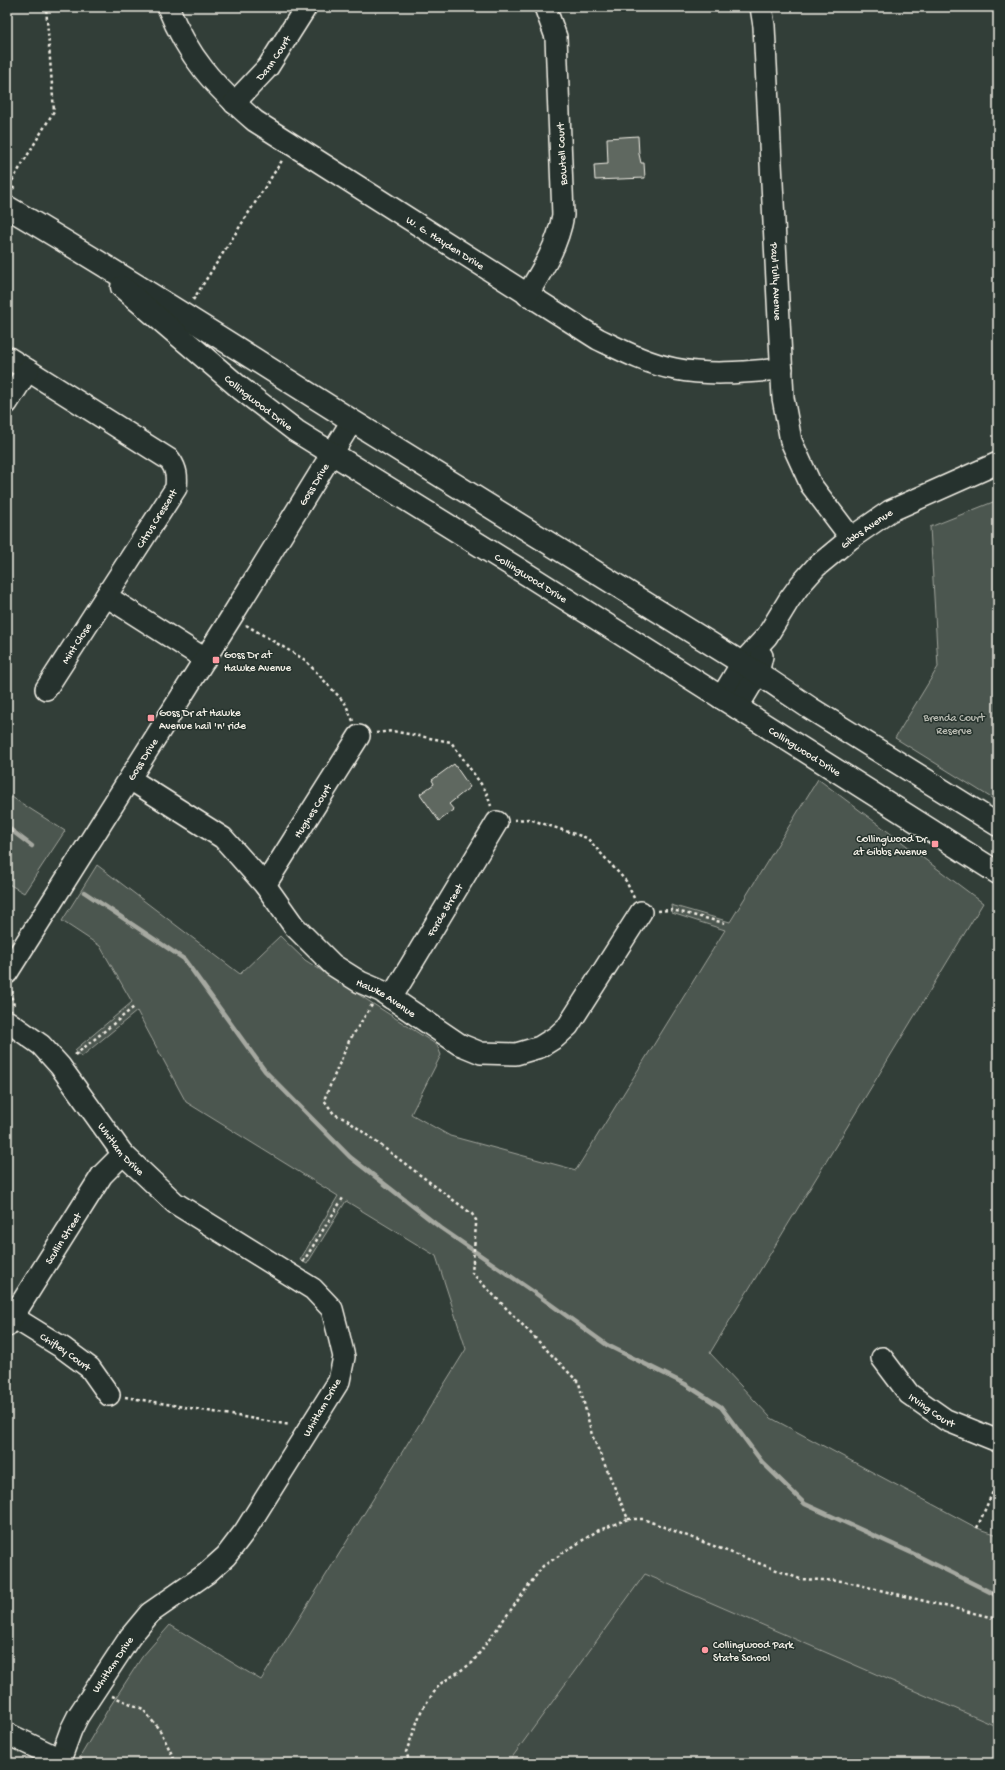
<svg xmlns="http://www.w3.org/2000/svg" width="1005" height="1770" font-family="'Gochi Hand',sans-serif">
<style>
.built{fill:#404b44}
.green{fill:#4c564f;stroke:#a0a49c}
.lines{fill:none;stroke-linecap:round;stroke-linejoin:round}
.stream{stroke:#a6a9a1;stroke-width:4.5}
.building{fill:#5f6861;stroke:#f4f1e8}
.minor-casing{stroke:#f4f1e8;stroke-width:24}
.major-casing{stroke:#f4f1e8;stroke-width:25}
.path{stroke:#f4f1e8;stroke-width:2.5;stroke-dasharray:3 3;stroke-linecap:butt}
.minor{stroke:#26332d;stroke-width:21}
.major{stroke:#26332d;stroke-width:22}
.poi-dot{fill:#ff9aa2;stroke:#26332d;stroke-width:1.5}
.labels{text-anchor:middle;stroke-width:3;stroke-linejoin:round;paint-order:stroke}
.street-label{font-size:11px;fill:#f4f1e8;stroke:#26332d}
.poi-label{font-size:11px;fill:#f4f1e8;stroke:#26332d;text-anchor:start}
.park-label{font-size:11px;fill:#b9bbb2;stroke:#26332d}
</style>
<rect width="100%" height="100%" fill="#323e38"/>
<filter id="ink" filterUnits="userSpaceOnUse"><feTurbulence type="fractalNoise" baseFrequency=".025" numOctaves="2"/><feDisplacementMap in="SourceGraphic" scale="8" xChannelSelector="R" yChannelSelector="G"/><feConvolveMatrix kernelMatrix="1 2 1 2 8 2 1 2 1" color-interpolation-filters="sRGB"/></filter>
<g filter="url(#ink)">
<path class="built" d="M644 1574 998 1727V1763H508Z"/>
<g class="green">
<path d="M998 500V802L895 738 938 667 930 527Z"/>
<path d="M818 779 983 903 710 1353 771 1418 977 1528 998 1535V1727L645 1574 508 1763H89L80 1757 107 1711 142 1657 170 1625 261 1680 466 1349 436 1256 346 1201 307 1264 300 1260 338 1196 186 1102 137 1011 81 1057 75 1050 132 1002 100 946 62 921 97 865 240 974 280 936 305 960 437 1045 441 1055 411 1114 450 1136 576 1170 725 930 672 913 671 905 730 922Z"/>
<path d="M7 794 65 831 24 893 7 883Z"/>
</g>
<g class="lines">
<g class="stream">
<path d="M7 827 32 846"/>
<path d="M84 892 184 959 265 1071 350 1157 441 1228 535 1293 607 1345 685 1384 721 1407 762 1462 805 1504 914 1554 998 1596"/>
</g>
</g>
<g class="building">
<path d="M638 136 639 154 641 163H644L645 178 595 180 594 165 608 164 607 138Z"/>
<path d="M454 764 470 787 449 804 454 810 439 821 420 794 434 784 432 780Z"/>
</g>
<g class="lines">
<defs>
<g id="minor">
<path id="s1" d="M168 7C188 57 214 86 255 121L598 339C623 351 648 364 675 369 710 376 747 372 782 369"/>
<path id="s2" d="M761 7 764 26 783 398 791 441 811 485 851 538"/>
<path id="s3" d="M234 103 268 67 306 7"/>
<path d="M527 295C543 269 558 245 563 215L556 37 545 7"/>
<path d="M7 357 170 460C177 470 177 477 176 488L106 596 205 659"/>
<path d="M7 403 28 370"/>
<path id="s4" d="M46 689 106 596"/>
<path id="s5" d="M721 698 742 663 767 636 789 600 800 585 816 567 851 538 890 511 998 463"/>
<path d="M737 708 758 673 762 656"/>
<path id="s6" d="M130 779 223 838 265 885 294 926 333 965 360 982 381 991 459 1044 481 1053 516 1054 540 1047 556 1037 568 1026 641 912"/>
<path id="s7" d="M265 885 359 736"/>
<path id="s8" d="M7 973 232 616 352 421"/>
<path id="s9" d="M391 998 497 822"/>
<path id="s10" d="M7 1021 41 1045 60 1066 123 1154 175 1203 313 1289 332 1309 339 1336 344 1357 339 1381 245 1531 226 1556 206 1574 150 1613 130 1637 78 1716 71 1730 59 1763"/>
<path id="s11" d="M13 1317 63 1348 90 1368 109 1395"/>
<path id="s12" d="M7 1326 102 1175 123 1154"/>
<path id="s13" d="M882 1358 909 1394 946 1420 998 1441"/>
<path d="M8 1734 60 1759"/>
</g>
<g id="major">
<path d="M7 207C125 276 239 350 354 422 488 506 624 589 758 673L810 708 998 825"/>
<path id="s14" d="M122 287 240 388 296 431 528 575 998 873"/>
</g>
</defs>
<use href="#minor" class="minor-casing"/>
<use href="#major" class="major-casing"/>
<g class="path">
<path d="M7 184 15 189"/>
<path d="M9 186 54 111 46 7"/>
<path d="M193 300 283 159"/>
<path d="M246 625 305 660 345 703 353 721"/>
<path d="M376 733 392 731 451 742 486 791 491 806"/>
<path d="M514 820 529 819 587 838 626 881 634 898"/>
<path d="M658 911 672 910 725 923"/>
<path d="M13 991 11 996 14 1005"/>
<path d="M372 1005 349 1041 324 1100 334 1114 347 1120 472 1214 476 1220V1225L472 1273 579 1383 592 1435 628 1519 597 1531 543 1566 472 1663 440 1684 422 1709 406 1752 410 1763"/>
<path d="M75 1055 134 1007"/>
<path d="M303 1262 343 1198"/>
<path d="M125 1397 290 1425"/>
<path d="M628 1519H643L800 1579 843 1581 998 1619"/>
<path d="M977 1528 998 1480"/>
<path d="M112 1696 143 1709 161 1732 176 1763"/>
</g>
<use href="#minor" class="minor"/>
<use href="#major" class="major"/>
</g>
</g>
<g class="poi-dot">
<rect x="212" y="656" width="8" height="8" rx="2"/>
<rect x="147" y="714" width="8" height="8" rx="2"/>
<rect x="931" y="840" width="8" height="8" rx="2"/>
<circle cx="705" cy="1650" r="4"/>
</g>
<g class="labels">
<g class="street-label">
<text dy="4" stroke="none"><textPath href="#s3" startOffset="60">Dann Court</textPath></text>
<text transform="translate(561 154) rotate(-93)" y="4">Bowtell Court</text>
<text dy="4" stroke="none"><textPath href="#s1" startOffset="371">W. G. Hayden Drive</textPath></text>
<text dy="4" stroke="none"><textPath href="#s2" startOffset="275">Paul Tully Avenue</textPath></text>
<text dy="4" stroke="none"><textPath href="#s14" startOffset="179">Collingwood Drive</textPath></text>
<text dy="4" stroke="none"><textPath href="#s8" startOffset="577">Goss Drive</textPath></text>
<text transform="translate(156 518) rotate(-58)" y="4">Citrus Crescent</text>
<text dy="4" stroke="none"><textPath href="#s5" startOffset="226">Gibbs Avenue</textPath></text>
<text dy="4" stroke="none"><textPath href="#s14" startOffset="503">Collingwood Drive</textPath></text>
<text dy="4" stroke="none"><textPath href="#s4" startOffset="55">Mint Close</textPath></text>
<text dy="4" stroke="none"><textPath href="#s14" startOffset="827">Collingwood Drive</textPath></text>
<text dy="4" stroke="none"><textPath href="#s8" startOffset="253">Goss Drive</textPath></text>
<text dy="4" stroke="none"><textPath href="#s7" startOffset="88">Hughes Court</textPath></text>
<text dy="4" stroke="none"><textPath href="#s9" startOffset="103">Forde Street</textPath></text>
<text dy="4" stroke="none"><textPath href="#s6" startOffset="341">Hawke Avenue</textPath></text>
<text dy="4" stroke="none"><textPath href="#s10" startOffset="173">Whitlam Drive</textPath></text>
<text dy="4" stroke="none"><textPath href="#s12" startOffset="104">Scullin Street</textPath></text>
<text dy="4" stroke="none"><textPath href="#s11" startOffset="63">Chifley Court</textPath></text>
<text transform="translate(321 1407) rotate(-60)" y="4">Whitlam Drive</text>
<text dy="4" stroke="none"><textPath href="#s13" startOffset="73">Irving Court</textPath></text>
<text transform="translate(112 1664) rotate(-56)" y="4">Whitlam Drive</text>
</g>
<g class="poi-label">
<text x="224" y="658">Goss Dr at<tspan x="224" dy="13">Hawke Avenue</tspan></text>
<text x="159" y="716">Goss Dr at Hawke<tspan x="159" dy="13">Avenue hail 'n' ride</tspan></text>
<text x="927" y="842" text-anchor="end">Collingwood Dr<tspan x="927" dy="13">at Gibbs Avenue</tspan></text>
<text x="713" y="1648">Collingwood Park<tspan x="713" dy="13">State School</tspan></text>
</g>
<g class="park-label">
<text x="954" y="721">Brenda Court<tspan x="954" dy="13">Reserve</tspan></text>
</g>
</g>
<rect width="1005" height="1770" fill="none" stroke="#26332d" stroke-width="24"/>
<rect x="12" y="12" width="981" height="1746" fill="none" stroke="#f4f1e8" stroke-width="1.5" filter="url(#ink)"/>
</svg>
